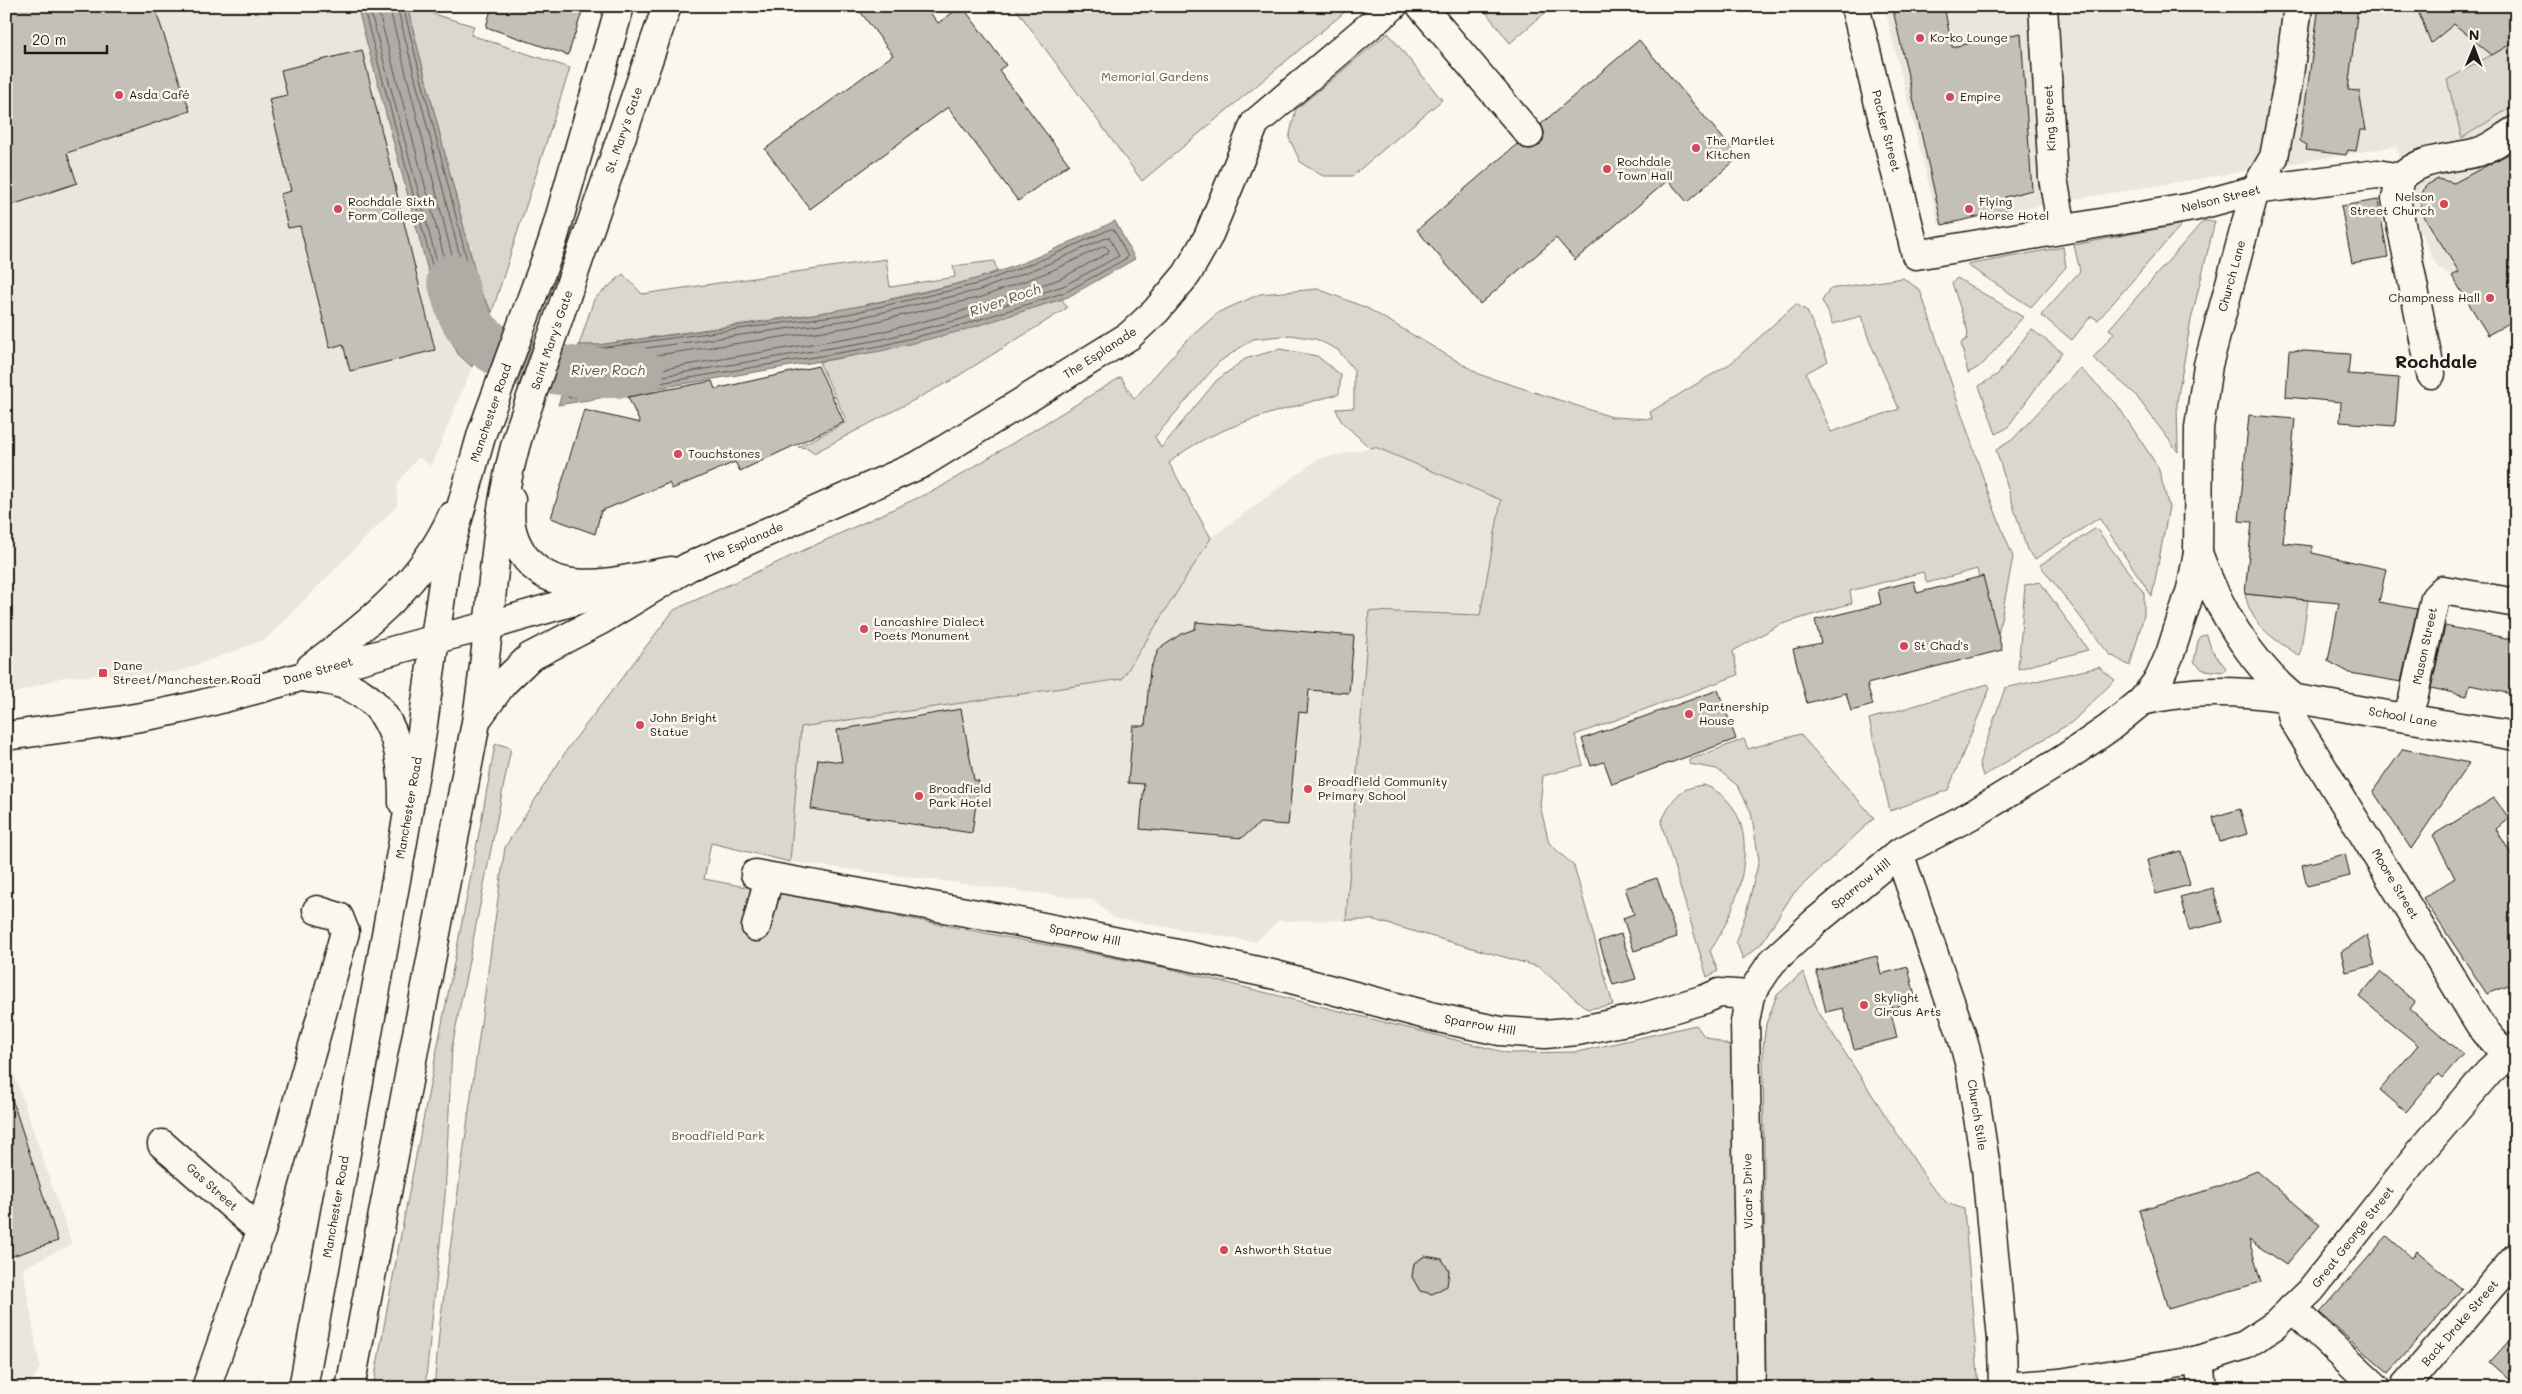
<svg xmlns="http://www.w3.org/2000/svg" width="2522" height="1394" font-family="Mali,sans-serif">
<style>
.built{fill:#eae6dc}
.green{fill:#dad7ce;stroke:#7b7a75}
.water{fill:#afaca5;stroke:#74726e}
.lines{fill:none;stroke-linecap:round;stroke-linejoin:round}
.shore{stroke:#575653;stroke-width:1}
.river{stroke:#afaca5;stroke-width:50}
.building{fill:#c3c0b8;stroke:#1c1c1c}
.minor-casing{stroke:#1c1c1c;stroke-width:31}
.major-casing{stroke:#1c1c1c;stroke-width:31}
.highway-casing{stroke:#1c1c1c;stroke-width:31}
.minor{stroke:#fbf7ec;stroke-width:28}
.major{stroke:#fbf7ec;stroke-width:28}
.highway{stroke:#fbf7ec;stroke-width:28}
.poi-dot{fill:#d1495b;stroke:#fbf7ec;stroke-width:2}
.labels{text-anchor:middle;stroke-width:5;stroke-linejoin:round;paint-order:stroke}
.poi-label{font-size:12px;fill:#1c1c1c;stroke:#fbf7ec;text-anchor:start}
.park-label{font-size:12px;fill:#555451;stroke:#fbf7ec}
.street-label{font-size:12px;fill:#1c1c1c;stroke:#fbf7ec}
.water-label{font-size:14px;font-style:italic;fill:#575653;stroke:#fbf7ec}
.district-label{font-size:18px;font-weight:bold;fill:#1c1c1c;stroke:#fbf7ec}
</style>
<rect width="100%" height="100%" fill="#fbf7ec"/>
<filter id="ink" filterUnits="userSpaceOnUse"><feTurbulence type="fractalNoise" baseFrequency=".02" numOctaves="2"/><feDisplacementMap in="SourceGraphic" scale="10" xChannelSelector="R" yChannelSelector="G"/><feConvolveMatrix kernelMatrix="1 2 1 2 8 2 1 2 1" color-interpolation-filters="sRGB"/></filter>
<g filter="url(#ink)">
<g class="built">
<path d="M6 6H349L361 17 442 323 458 354 472 367 431 466 418 457 397 484V506L266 639 178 672 63 677 6 696Z"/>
<path d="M1884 6H2516V237L2452 276 2438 268 2411 213 2396 146 2076 199 1939 225Z"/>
<path d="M1375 447 1501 500 1480 615 1539 967 1374 920 1278 921 1256 942 1114 918 1093 900 790 862 801 727 1122 679 1211 538 1318 459Z"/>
<path d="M6 1050 72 1244 23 1268 40 1368 27 1388H6Z"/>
</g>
<g class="green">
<path d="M407 6H435L433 14 474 26 471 35 570 68 492 312 480 291Z"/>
<path d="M1014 6H1352L1142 181Z"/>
<path d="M1481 6H1553L1510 43Z"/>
<path d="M1388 33 1442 100 1352 176H1323L1301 163 1289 138 1296 109Z"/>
<path d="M2516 41V104L2462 138 2447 80Z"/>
<path d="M2203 221H2215L2191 320 2177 402 2178 452 2134 393 2093 358 2114 333 2109 329Z"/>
<path d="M2182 224 2098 320 2091 316 2072 340 2041 315 2080 271 2074 245Z"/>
<path d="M2063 247 2066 267 2031 307 1967 265Z"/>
<path d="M886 259 890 287 955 277 953 266 994 261 997 271 977 279 847 309 598 345H579L594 299 623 274 642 294Z"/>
<path d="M1903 278 1920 290 1991 501 2013 557 1996 645 1977 569 1927 583 1923 572 1850 591 1852 603 1779 625 1733 651 1738 675 1575 735 1583 765 1543 776 1540 805 1549 843 1574 866 1613 1005 1587 1009 1539 967 1374 920H1346L1369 611 1480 615 1501 500 1375 447 1370 448 1341 421 1336 409 1354 408V370L1338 350 1316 339 1291 335 1253 339 1219 362 1155 437 1161 448 1217 380 1245 359 1280 349 1317 356 1341 375 1339 394C1287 409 1210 426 1169 463L1211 538 1122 679 801 727 790 862 711 843 704 879 1167 968 1508 1053 1577 1052 1696 1025 1704 1036 1738 1049 1736 1388H434L440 1323 505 847 568 748 674 610 939 488 1121 377 1134 399 1186 341 1219 312 1260 294 1318 289 1367 308 1481 375 1612 417 1652 419 1650 412 1731 363 1796 304 1807 311 1828 361 1806 373 1831 432 1899 409 1869 340 1861 316 1832 324 1828 312 1822 301 1829 289Z"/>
<path d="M1957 278 2023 317 1982 365 1968 373 1961 343 1967 339 1968 332 1952 283Z"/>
<path d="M1062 299 1067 308 950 381 814 453 808 448 798 447 847 422 819 362C902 348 981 324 1062 299Z"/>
<path d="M2031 329 2062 352 2007 428 1996 434 1979 386 1998 374Z"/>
<path d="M2080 368 2116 403 2158 467 2169 507 2152 596 2099 518 2035 559 2027 550 1996 450 2012 440Z"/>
<path d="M2096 528 2144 593V615L2130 666 2109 654 2040 565Z"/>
<path d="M2040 582 2088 650 2018 669 2025 585Z"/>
<path d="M2245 594 2308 600 2300 656C2274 639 2252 627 2245 594Z"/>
<path d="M2207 635 2211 649 2226 668 2224 672 2203 670 2194 662 2198 641 2201 636Z"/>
<path d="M2099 667 2115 680 2072 722 1983 776 1979 763 2005 688Z"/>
<path d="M1988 684 1990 688 1948 790 1890 811 1869 719Z"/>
<path d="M1800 734 1874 818 1792 895 1761 944 1743 959 1736 941 1746 913 1759 860 1751 812 1738 786 1717 769 1689 764V760L1744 739 1748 749Z"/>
<path d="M499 744 511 748 452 1047 445 1196 425 1388H373C410 1173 457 960 495 745Z"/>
<path d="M1704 785C1771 811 1741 907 1710 951L1718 971 1707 977 1661 822C1673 800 1676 788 1704 785Z"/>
<path d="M1803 972 1818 1011 1931 1186 1947 1203 1964 1209 1979 1388H1766L1763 1047 1766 1024 1777 995Z"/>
</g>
<g class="water">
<path d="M357 6H407L480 291 492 312 472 367 458 354 442 323Z"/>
<path d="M1115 221 1135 259 1068 297 961 331 881 351 558 405 579 345H598C724 327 852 314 975 279 1023 266 1070 242 1115 221Z"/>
</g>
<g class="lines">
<g class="shore">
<path d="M363 6 447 321 462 351 469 358 486 312 475 292 403 6"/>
<path d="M369 6 452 319 467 343 479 312 469 293 397 6"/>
<path d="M377 6 460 316 466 325 471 313 462 295 389 6"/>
<path d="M1111 229 1114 230 1127 255V258L1066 292 959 326 880 346 570 398 567 396 584 350 848 314 978 284 1046 258Z"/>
<path d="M1109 237 1119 256 1063 286 958 320 879 340 579 390 577 388 588 356 849 320 980 290 1048 264Z"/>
<path d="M1105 246 1109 250 1108 253 1060 279 956 313 877 333 591 381 588 379 594 364 851 327 982 297 1051 271Z"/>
</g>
<path class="river" d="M452 279C456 295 460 312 470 326 503 373 587 375 639 372"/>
</g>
<g class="building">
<path d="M6 6H154L190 111 67 153 77 183 6 207Z"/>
<path d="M492 6H584L568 55 486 27Z"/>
<path d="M856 6H925L938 23 962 6 1006 65 999 70 1069 164 1018 201 948 107 810 209 765 149 893 55Z"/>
<path d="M1909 6H1944L1952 47 2021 33 2032 190 2005 197 2008 210 1942 225 1893 10Z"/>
<path d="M2319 6H2358L2348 90 2359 91 2366 130H2360L2356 151 2348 150 2346 155 2306 150 2307 145 2300 141Z"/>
<path d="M2416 6H2516V41L2492 55 2454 24 2431 43Z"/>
<path d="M1639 40 1739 157 1687 202 1668 180 1575 260 1556 238 1480 304 1417 230 1517 144 1523 148 1531 149 1539 146 1543 140 1544 132 1541 124Z"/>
<path d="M362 50 435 350 350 371 343 344 330 348 300 226 288 228 280 194 291 191 269 99 287 95 281 70Z"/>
<path d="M2516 150V319L2488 335 2452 276 2459 272 2420 210 2422 195 2425 186 2438 179 2454 183Z"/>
<path d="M2378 200 2388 257 2352 263 2341 206Z"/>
<path d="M2289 350 2350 354 2348 374 2399 378 2395 426 2340 422 2341 402 2286 397Z"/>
<path d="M818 366 844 422 740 471 735 462 672 489 669 483 601 511 595 534 551 518 584 410 640 423 628 397 712 381 715 389Z"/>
<path d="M2249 415 2295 419 2283 543 2312 546V553L2386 569 2379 602 2417 609 2401 682 2350 673 2328 661 2339 603 2245 594 2252 522 2239 521Z"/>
<path d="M1983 576 2002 650 1867 684 1873 705 1851 711 1846 693 1807 703 1793 649 1821 643 1815 620 1881 604 1878 590 1914 581 1917 593Z"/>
<path d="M1196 622 1354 636 1349 693 1309 690 1307 713 1299 712 1288 825 1260 823 1242 838 1140 829 1144 784 1128 783 1133 726H1145L1150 669 1159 649 1181 634 1195 629Z"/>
<path d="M2445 626 2516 640V695L2470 685 2467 696 2431 688Z"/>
<path d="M1718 690 1736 739 1612 784 1604 762 1591 766 1582 739Z"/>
<path d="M961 709 974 780 979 781 972 833 811 809 818 759 842 762 837 730Z"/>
<path d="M2403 749 2469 763 2411 849 2373 791Z"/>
<path d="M2494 798 2509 818 2496 829 2516 862V983L2487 994 2423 898 2455 878 2433 835Z"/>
<path d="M2240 809 2247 834 2220 842 2213 817Z"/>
<path d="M2181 851 2190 885 2156 894 2147 860Z"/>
<path d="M2345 854 2350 876 2307 886 2302 865Z"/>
<path d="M1657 878 1677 937 1634 951 1623 918 1634 914 1625 888Z"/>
<path d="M2213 888 2222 922 2189 930 2180 897Z"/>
<path d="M1621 934 1636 979 1613 985 1599 941Z"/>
<path d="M2367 935 2375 965 2346 972 2341 952Z"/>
<path d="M1877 956 1881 974 1908 967 1916 1001 1890 1008 1897 1038 1854 1049 1843 1008 1826 1012 1816 971Z"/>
<path d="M2380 972 2415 1002 2410 1009 2463 1054 2442 1078 2438 1074 2406 1112 2380 1090 2418 1045 2359 997Z"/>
<path d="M11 1096 58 1241 6 1258V1097Z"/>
<path d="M2257 1171 2320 1225 2286 1265 2249 1240 2261 1282 2168 1309 2139 1210 2212 1189Z"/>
<path d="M2387 1236 2412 1258 2417 1251 2462 1289 2389 1373 2320 1313Z"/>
<path d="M1425 1256 1442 1259 1449 1271 1447 1286 1432 1294 1420 1291 1412 1277 1414 1263Z"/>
<path d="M2516 1333V1385L2490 1362Z"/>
</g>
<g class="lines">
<defs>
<g id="minor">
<path d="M1421 6 1529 134"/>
<path d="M1855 6 1916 255 2193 207 2255 190 2377 174 2401 178C2420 157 2452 159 2478 152 2491 148 2504 137 2516 130"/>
<path d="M2043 6 2053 178 2062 229"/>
<path d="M2401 178 2396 199 2431 374"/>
<path d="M511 499C509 520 510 534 522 553 555 603 622 579 671 571"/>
<path d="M2198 553 2199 428 2208 365 2255 190 2274 157 2288 83 2298 6"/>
<path d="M488 626 605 592"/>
<path d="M2291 696V710L2293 719 2480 1025 2495 1043 2516 1064"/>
<path d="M2142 701C2218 681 2294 698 2369 712 2418 720 2467 728 2516 736"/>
<path d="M2406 718 2413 699 2435 598 2443 590 2516 603"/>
<path d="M477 719 503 683 530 657 601 620 688 567 921 464 1129 336 1156 311 1187 274 1208 237 1255 123 1393 6"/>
<path d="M1899 853 1961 1033 1970 1066 1986 1168 2002 1339 2003 1388"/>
<path d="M755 874 999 918 1183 955 1276 975 1434 1017 1500 1031 1545 1034 1577 1031 1641 1018 1705 999 1719 993 1750 995 1772 962 1815 922 1899 853 1977 812 2062 760 2109 728 2142 701 2159 679 2170 654 2191 589 2198 553C2217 606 2248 659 2291 696"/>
<path d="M756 927 769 877"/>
<path d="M1750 995 1745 1022 1751 1388"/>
<path d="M162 1144 261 1231"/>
<path d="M2292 1308 2377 1388"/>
<path d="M2199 1360 2202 1388"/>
<path d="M2003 1387 2060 1383 2199 1360 2245 1345 2275 1325 2311 1290 2415 1158 2489 1072 2516 1047"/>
<path d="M206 1388 261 1231 345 932 339 917 317 910"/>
<path d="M2404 1388 2516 1257"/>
</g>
<g id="major">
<path d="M311 667C367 626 423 581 452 516"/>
<path d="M308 678C384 682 404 735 403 803"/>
<path d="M6 736C69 727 133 721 194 706 293 681 389 649 488 626"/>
</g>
<g id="highway">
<path d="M303 1388 402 847 421 738 446 561 482 433 553 240 620 6"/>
<path d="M350 1388C393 1166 436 944 476 722 494 621 490 525 521 426L667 6"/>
</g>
</defs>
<use href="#minor" class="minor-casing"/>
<use href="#major" class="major-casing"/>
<use href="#highway" class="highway-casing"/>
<use href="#minor" class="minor"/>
<use href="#major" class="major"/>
<use href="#highway" class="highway"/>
</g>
</g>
<g class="poi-dot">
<circle cx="1920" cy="38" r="5"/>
<circle cx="119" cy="95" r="5"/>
<circle cx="1950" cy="97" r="5"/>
<circle cx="1696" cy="148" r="5"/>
<circle cx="1607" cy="169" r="5"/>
<circle cx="2444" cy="204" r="5"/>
<circle cx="338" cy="209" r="5"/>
<circle cx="1969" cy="209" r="5"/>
<circle cx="2490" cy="298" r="5"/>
<circle cx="678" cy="454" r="5"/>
<circle cx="864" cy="629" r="5"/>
<circle cx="1904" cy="646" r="5"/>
<rect x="98" y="668" width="10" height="10" rx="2.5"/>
<circle cx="1689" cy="714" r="5"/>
<circle cx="640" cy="725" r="5"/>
<circle cx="1308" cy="789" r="5"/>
<circle cx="919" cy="796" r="5"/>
<circle cx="1864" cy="1005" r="5"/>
<circle cx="1224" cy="1250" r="5"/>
</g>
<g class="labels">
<g class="poi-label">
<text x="1930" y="42">Ko-ko Lounge</text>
<text x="129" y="99">Asda Café</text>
<text x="1960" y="101">Empire</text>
<text x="1706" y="145">The Martlet<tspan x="1706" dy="14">Kitchen</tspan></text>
<text x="1617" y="166">Rochdale<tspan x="1617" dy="14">Town Hall</tspan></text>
<text x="2434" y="201" text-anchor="end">Nelson<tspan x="2434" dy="14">Street Church</tspan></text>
<text x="348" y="206">Rochdale Sixth<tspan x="348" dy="14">Form College</tspan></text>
<text x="1979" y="206">Flying<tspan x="1979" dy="14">Horse Hotel</tspan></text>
<text x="2480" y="302" text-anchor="end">Champness Hall</text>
<text x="688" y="458">Touchstones</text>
<text x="874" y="626">Lancashire Dialect<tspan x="874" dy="14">Poets Monument</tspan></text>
<text x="1914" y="650">St Chad's</text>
<text x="113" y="670">Dane<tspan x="113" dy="14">Street/Manchester Road</tspan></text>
<text x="1699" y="711">Partnership<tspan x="1699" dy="14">House</tspan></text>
<text x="650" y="722">John Bright<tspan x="650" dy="14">Statue</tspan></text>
<text x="1318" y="786">Broadfield Community<tspan x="1318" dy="14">Primary School</tspan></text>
<text x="929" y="793">Broadfield<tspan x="929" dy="14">Park Hotel</tspan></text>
<text x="1874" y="1002">Skylight<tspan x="1874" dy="14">Circus Arts</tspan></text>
<text x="1234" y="1254">Ashworth Statue</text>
</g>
<g class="park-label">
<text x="1155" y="81">Memorial Gardens</text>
<text x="718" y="1140">Broadfield Park</text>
</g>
<g class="street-label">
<text transform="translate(2050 118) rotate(-93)" y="4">King Street</text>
<text transform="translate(624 130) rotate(-71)" y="4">St. Mary's Gate</text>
<text transform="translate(1886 131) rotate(76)" y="4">Packer Street</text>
<text transform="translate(2221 199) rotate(-14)" y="4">Nelson Street</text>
<text transform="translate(2232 276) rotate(-75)" y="4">Church Lane</text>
<text transform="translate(552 340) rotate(-71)" y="4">Saint Mary's Gate</text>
<text transform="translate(1100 353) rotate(-33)" y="4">The Esplanade</text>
<text transform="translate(491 413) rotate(-71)" y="4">Manchester Road</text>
<text transform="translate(744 543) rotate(-24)" y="4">The Esplanade</text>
<text transform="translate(2425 646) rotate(-78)" y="4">Mason Street</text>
<text transform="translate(318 671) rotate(-16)" y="4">Dane Street</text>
<text transform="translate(2403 717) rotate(10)" y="4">School Lane</text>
<text transform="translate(409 808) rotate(-80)" y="4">Manchester Road</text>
<text transform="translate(1861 884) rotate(-39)" y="4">Sparrow Hill</text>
<text transform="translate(2395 884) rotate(59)" y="4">Moore Street</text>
<text transform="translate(1085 935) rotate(11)" y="4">Sparrow Hill</text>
<text transform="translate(1480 1025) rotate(10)" y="4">Sparrow Hill</text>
<text transform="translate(1977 1115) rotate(81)" y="4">Church Stile</text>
<text transform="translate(212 1187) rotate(42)" y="4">Gas Street</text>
<text transform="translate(1748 1191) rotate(-91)" y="4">Vicar's Drive</text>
<text transform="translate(336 1207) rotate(-80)" y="4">Manchester Road</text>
<text transform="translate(2353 1237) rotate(-52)" y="4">Great George Street</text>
<text transform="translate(2460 1323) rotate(-49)" y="4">Back Drake Street</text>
</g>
<g class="water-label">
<text transform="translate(1005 300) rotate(-19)" y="5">River Roch</text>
<text x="608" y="375">River Roch</text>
</g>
<g class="district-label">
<text x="2436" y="368">Rochdale</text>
</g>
</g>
<rect width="2522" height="1394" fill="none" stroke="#fbf7ec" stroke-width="25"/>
<rect x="12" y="12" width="2497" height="1369" fill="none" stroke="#1c1c1c" stroke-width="2" filter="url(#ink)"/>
<g transform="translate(2474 48) rotate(1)" stroke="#fbf7ec" stroke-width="4" paint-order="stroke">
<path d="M0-4L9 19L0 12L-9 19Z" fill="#1c1c1c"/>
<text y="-8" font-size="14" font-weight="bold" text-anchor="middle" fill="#1c1c1c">N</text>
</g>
<path d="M25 45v8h82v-8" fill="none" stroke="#1c1c1c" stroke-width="2.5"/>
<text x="32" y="45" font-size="15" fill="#1c1c1c" stroke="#fbf7ec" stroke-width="4" paint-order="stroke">20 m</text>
</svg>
